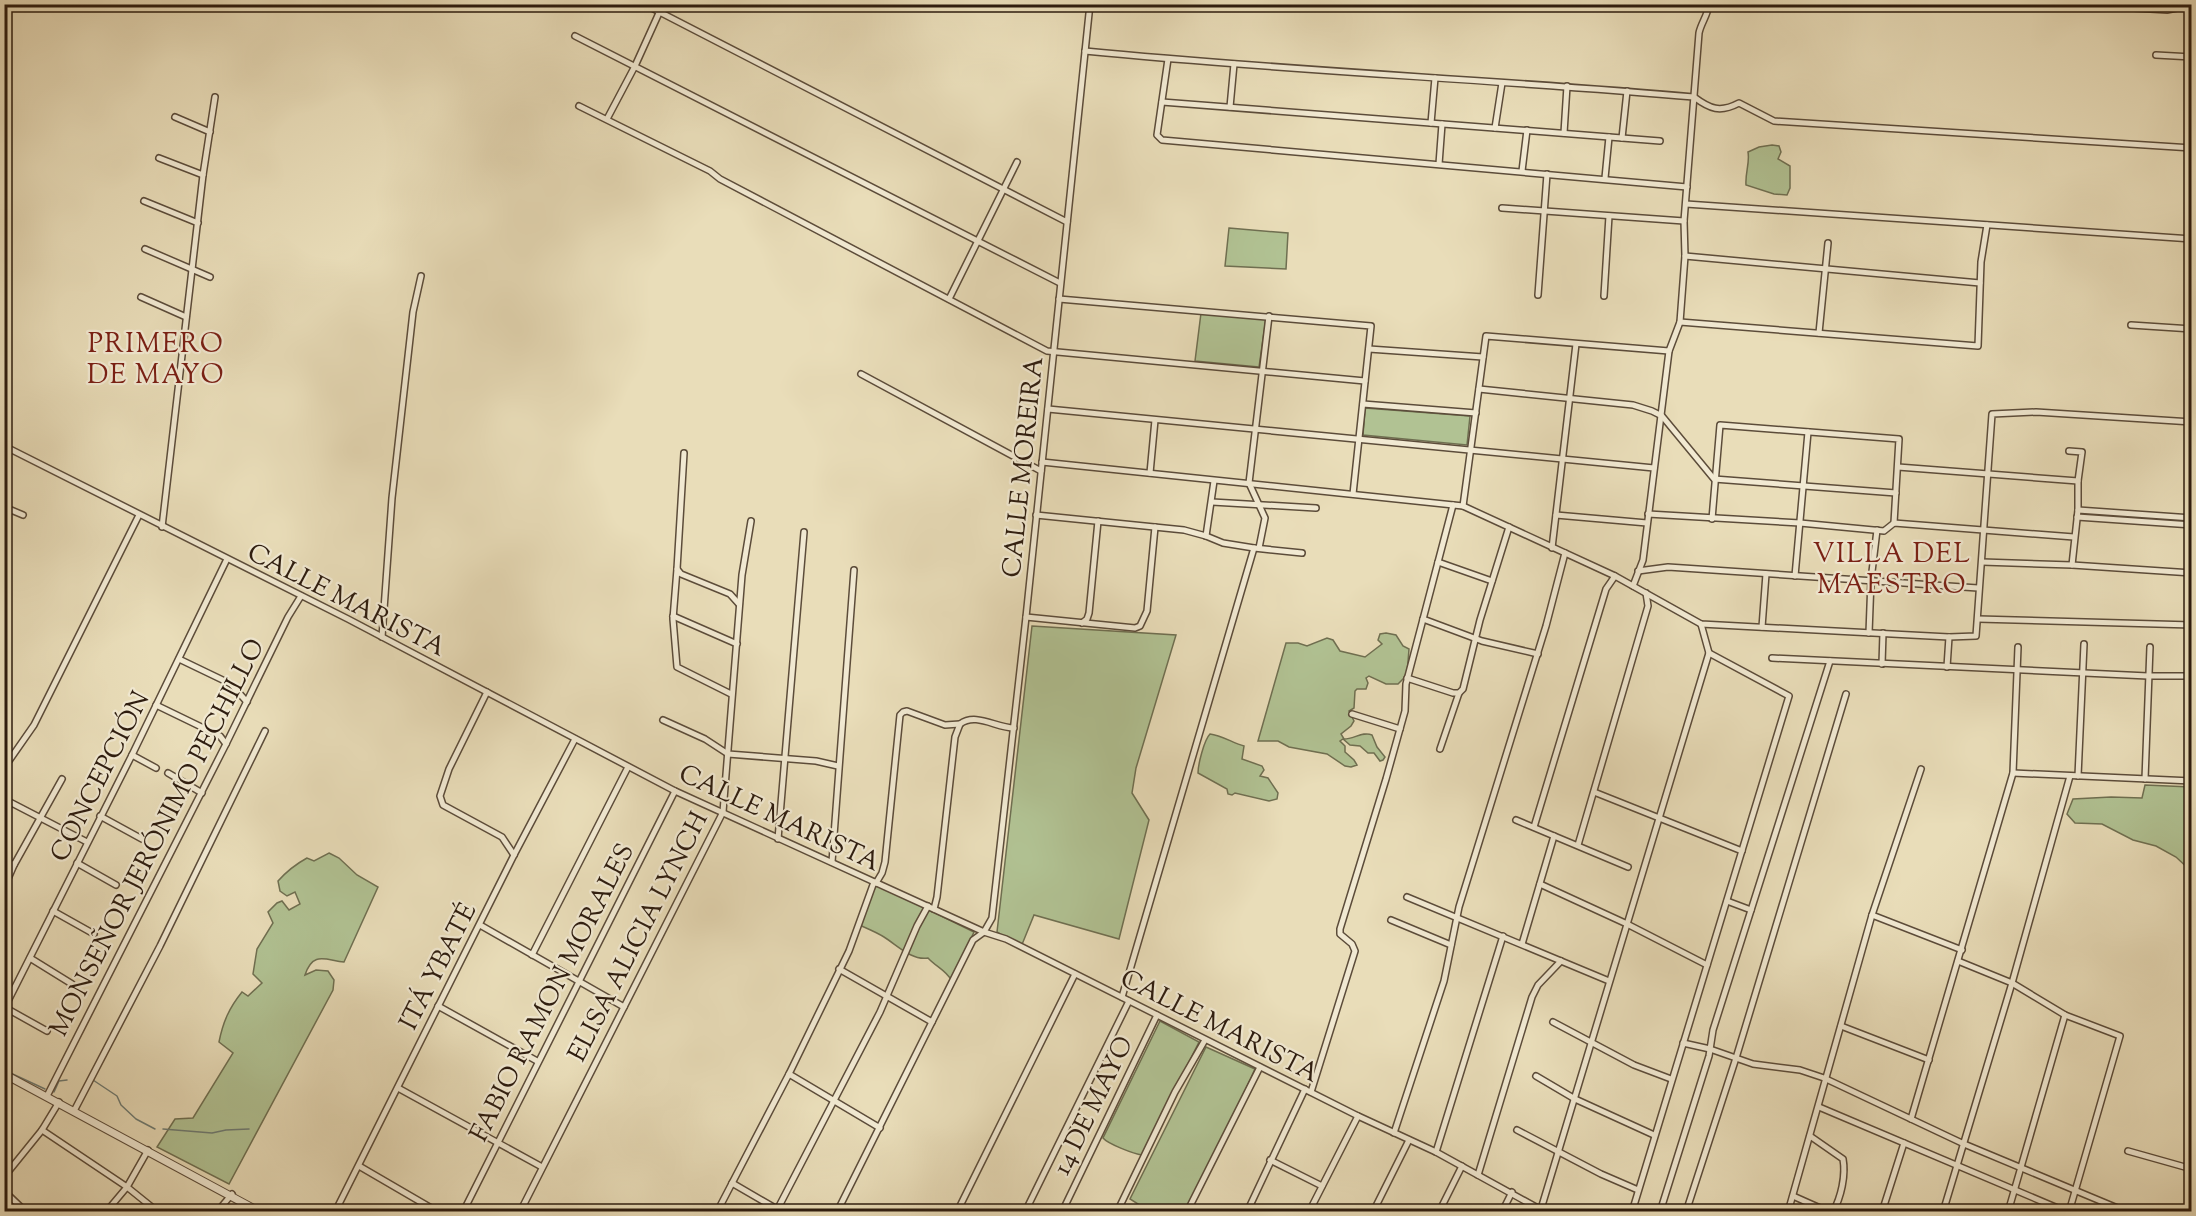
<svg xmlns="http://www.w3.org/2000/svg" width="2196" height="1216" font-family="'Sorts Mill Goudy',serif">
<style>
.green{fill:#b1c293;stroke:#6f6f51;stroke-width:1.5}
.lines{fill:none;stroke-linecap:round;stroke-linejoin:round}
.stream{stroke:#6e7b73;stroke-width:1.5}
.minor-casing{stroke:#5c4c3a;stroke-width:8}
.tertiary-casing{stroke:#5c4c3a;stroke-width:9}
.minor{stroke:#f1e9d2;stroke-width:5}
.tertiary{stroke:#f1e9d2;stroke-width:7}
.labels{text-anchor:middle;stroke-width:4.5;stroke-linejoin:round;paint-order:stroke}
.street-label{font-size:26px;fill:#2d1c0f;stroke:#f1e9d2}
.neighbourhood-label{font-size:27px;letter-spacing:1.5px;fill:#7a1f14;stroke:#f1e9d2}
</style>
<rect width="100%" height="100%" fill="#e9ddb9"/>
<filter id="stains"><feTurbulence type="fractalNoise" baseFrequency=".00333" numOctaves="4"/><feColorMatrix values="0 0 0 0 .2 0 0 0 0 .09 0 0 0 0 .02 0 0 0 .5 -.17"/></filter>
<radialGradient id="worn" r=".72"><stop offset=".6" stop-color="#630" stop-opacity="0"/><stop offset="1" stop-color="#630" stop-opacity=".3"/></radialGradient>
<g class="green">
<path d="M1772 145 1779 146 1781 152 1778 159 1790 166V188L1787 195 1774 194 1746 185C1745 173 1750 163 1748 152L1759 147Z"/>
<path d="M1229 228 1288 233 1286 269 1225 266Z"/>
<path d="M1201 313 1266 318 1259 367 1195 361Z"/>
<path d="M1365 408 1470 416 1467 445 1363 435Z"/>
<path d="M1032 626 1176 635 1136 768 1132 793 1149 820 1119 939 1034 915 1021 947 997 932Z"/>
<path d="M1386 633 1396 635 1403 646 1409 649 1407 675 1398 684H1386L1369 676 1366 678 1368 683 1366 689H1357L1355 691 1354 708 1349 711 1354 721 1351 726 1341 734 1344 739C1354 739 1363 731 1372 735L1377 747 1385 757 1383 760 1380 761 1374 753H1368L1360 746 1350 745 1343 739 1340 741 1345 746V752L1354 760 1357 765 1351 767 1345 766 1327 754 1289 747 1278 741H1258L1286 643H1298L1307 646 1327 638 1333 640 1340 651 1365 657 1382 644 1378 640 1380 634Z"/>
<path d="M1210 734C1221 735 1233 743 1244 746L1242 759 1262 766 1264 770 1260 776 1268 778 1278 793 1277 799 1269 801 1235 793 1232 795 1228 794 1227 789 1198 773C1198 765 1204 740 1210 734Z"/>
<path d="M2145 785 2191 787V871L2176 857 2156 846 2133 840 2102 824 2075 823 2067 814 2073 799 2111 797 2142 798Z"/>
<path d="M329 853 339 858 357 875 378 887 344 962C325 960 313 951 305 975L316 970 328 971 334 980 333 990 229 1184 157 1147 175 1119 193 1118 233 1053 219 1042C223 1022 229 1008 242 992L248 996 262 983 253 974 257 949 273 923 268 912 277 903 282 901 289 910 300 904 295 892 287 896 280 891 278 881C287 871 296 864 307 858L314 861Z"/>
<path d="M874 883 974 932 951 980C947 971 935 966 928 958 912 961 897 945 884 937 876 932 866 928 857 924Z"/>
<path d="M1160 1021 1199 1042 1142 1155C1134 1154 1108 1144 1103 1138Z"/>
<path d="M1206 1047 1255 1069 1221 1144 1185 1211H1149L1130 1199Z"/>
</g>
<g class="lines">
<g class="stream">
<path d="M4 1070 45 1089"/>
<path d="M93 1080 117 1096 121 1105 136 1119 155 1129"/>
<path d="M54 1092 59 1081 67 1080"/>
<path d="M163 1129 212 1133 226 1130 249 1129"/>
</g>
<defs>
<g id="minor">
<path d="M644 4 1067 222"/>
<path d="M2067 4 2167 10 2192 5"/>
<path d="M575 36 1060 283"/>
<path d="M1085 51C1287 71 1491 79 1694 97 1710 109 1720 113 1739 103L1774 121 2192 148"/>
<path d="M2156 55 2192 57"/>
<path d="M1168 59 1157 135 1162 140 1687 187"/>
<path d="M1162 102 1660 141"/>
<path d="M579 106 710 171 720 179 1047 351 1365 381"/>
<path d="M1230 107 1234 64"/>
<path d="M175 117 210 132"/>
<path d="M607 119 635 66 659 13"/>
<path d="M1431 123 1435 78"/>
<path d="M1495 128 1502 83"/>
<path d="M1564 133 1567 86"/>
<path d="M1622 138 1627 91"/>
<path d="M159 158 203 175"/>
<path d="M1439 164 1442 124"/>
<path d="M1522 171 1527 130"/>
<path d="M1605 178 1609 137"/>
<path d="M144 201 198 223"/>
<path d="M1686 204 2192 239"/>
<path d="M1502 208 1684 221"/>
<path d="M145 249 210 277"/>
<path d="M1685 256 1980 283"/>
<path d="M1538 295 1547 174"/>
<path d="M1604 296 1609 216"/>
<path d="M141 297 186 317"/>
<path d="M949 299 1017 162"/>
<path d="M1059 299 1371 326 1353 494"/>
<path d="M1680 322 1978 346 1981 262 1987 225"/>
<path d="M2131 325 2192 329"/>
<path d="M1819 333 1828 243"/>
<path d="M1369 349 1483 357"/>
<path d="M861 374 1041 471"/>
<path d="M1479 389 1633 405 1652 411 1662 416 1714 479 1896 493"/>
<path d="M1363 404 1476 413"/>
<path d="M1048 409 1654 468"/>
<path d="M4 446 348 619 675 791 984 932 1006 939 1358 1116 1436 1152 1545 1212"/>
<path d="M2069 451 2082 452 2078 481V510L2072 565"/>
<path d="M684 453 677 569 681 574 730 594 739 604"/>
<path d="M1042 462 1463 506 1615 576 1701 624 1949 637 1976 636 1992 414 2036 412 2192 422"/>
<path d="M1898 467 2078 481"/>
<path d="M1150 473 1155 420"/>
<path d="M1212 502 1316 508"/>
<path d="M1463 506 1486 336 1669 351"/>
<path d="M4 507 23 515"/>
<path d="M2078 510 2192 518"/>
<path d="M1648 514 1800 523 1884 531 1894 523 2074 537"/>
<path d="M1036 515 1184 530 1206 536 1223 543 1254 548"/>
<path d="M1556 515 1647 523"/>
<path d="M2077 517 2192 525"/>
<path d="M1712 519 1720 425 1899 439 1894 523"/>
<path d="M162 527 203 175 215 97"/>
<path d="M1206 536 1214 481"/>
<path d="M1259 548 1265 518 1249 483 1269 316"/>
<path d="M1552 548 1576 344"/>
<path d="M1438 562 1492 581"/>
<path d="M1982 562 2072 565 2192 573"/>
<path d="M677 569 673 619 677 667 731 694"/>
<path d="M1638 571 1668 567 1978 588"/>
<path d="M1795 576 1808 432"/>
<path d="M1633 586 1643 560 1669 351 1680 322 1685 256 1684 221 1699 33C1701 23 1708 15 1709 4"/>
<path d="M673 616 737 644"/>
<path d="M1026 617 1135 628 1140 626 1147 611 1155 527"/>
<path d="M1423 619 1482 641 1538 654"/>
<path d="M1978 619 2192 625"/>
<path d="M1082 623 1087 619 1089 613 1098 521"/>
<path d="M1762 627 1766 574"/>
<path d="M1869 633 1871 580 1877 530"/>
<path d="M382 637 392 498 413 312 421 276"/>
<path d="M1772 658 2148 676H2192"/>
<path d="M179 659 231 684 247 702"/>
<path d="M1882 664 1883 633"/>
<path d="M1947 667 1949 637"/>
<path d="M1407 678 1453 693H1459L1463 689 1480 620 1509 527"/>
<path d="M487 692 449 769 440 796 443 805 502 837 514 855"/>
<path d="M156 705 220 736 226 744"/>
<path d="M1352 714 1400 729"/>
<path d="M663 720 705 739 728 754 816 761 838 766"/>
<path d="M1440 749 1459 693"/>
<path d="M132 755 156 768"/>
<path d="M4 768 34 725 139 515"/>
<path d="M168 773 202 793"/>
<path d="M2013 773 2192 781"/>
<path d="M2078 776 2084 644"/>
<path d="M2145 779 2150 647"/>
<path d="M1594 792 1742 851"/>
<path d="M4 799 87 842"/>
<path d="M100 816 142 839"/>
<path d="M1516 820 1628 867"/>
<path d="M1534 827 1606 589 1615 576"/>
<path d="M778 839 804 532"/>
<path d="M1578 845 1648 606 1646 593"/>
<path d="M4 860 14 865"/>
<path d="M832 862 854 570"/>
<path d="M77 863 116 885"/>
<path d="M876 883 882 873 885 862 900 715 903 712 907 711 945 725 960 724"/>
<path d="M1540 884 1627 924 1707 965"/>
<path d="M4 888 14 865 62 779"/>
<path d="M1407 897 1609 981"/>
<path d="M1727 901 1751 910"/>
<path d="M934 909 937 897 955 737 960 724C976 712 996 728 1014 728"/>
<path d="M53 911 94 934"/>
<path d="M1872 915 1962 950"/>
<path d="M1391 920 1451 945"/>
<path d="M480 925 624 1007"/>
<path d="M1522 944 1554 836"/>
<path d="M532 955 628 767"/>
<path d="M30 958 72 984"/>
<path d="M1958 961 2012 983 2065 1015 2120 1036 2069 1212"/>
<path d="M839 969 932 1022"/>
<path d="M1122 997 1254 548 1302 553"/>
<path d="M438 1006 537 1061"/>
<path d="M4 1007 47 1031"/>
<path d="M4 1009 132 755 227 559"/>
<path d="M1553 1022 1634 1065 1671 1079"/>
<path d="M1841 1026 1929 1060"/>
<path d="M1683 1043 1710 1049 1753 1064 1800 1070 1824 1078 1964 1144 2127 1212"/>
<path d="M789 1074 880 1128"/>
<path d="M1536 1076 1575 1099 1654 1135"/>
<path d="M398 1088 542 1167"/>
<path d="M1311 1092 1355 951 1352 944 1340 934V929L1386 779 1405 711 1406 684 1453 505"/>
<path d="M47 1096 226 744 288 617 301 596"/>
<path d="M1819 1107 2067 1212"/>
<path d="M74 1111 160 946 265 731"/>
<path d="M1911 1119 2013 773 2018 647"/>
<path d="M42 1130 127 1187 158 1212"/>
<path d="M1517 1130 1601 1174 1638 1190"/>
<path d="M1394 1133 1444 981 1459 907 1546 626 1565 553"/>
<path d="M1810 1136 1843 1159C1846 1176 1841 1197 1833 1212"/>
<path d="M2128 1151 2192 1169"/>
<path d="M1436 1152 1503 936"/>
<path d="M1270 1160 1322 1186"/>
<path d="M359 1166 438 1212"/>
<path d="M1478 1175 1532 997 1538 985 1561 961"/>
<path d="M4 1177 42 1130 59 1102"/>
<path d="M732 1183 782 1212"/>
<path d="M4 1191 26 1212"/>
<path d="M1793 1196 1829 1212"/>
<path d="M1541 1209 1709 653 1701 624"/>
<path d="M106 1212 127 1187 148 1150"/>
<path d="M217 1212 232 1194"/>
<path d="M335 1212 514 855 575 739"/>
<path d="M463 1212 675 791"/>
<path d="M520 1212 723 812 742 575 751 521"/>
<path d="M717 1212 789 1074 849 951 874 882"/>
<path d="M776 1212 880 1012 917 926 928 906"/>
<path d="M837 1212 973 940 984 932 992 918 1026 617 1090 4"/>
<path d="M957 1212 1075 974"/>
<path d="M1025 1212 1129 1001"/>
<path d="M1062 1212 1157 1015"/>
<path d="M1117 1212 1175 1092 1205 1040"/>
<path d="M1187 1212 1260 1067"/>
<path d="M1247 1212 1305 1089"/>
<path d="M1309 1212 1358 1116"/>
<path d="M1373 1212 1409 1140"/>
<path d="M1439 1212 1462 1166"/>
<path d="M1502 1212 1512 1192"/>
<path d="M1632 1212 1789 696 1709 653"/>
<path d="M1660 1212 1709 1056 1713 1030 1830 661"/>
<path d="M1686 1212 1736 1058 1846 694"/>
<path d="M1788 1212 1872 915 1921 769"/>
<path d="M1882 1212 1904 1143"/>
<path d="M1943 1212 2012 983 2070 776"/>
<path d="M2008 1212 2065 1015"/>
</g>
<path id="tertiary" d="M4 1074 260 1212"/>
</defs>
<use href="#minor" class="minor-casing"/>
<use href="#tertiary" class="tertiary-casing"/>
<use href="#minor" class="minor"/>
<use href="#tertiary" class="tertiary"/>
</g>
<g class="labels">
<g class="street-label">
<text transform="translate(1022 467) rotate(-84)" y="9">CALLE MOREIRA</text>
<text transform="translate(347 599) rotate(27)" y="9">CALLE MARISTA</text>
<text transform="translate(99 776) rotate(-63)" y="9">CONCEPCIÓN</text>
<text transform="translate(780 817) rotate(25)" y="9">CALLE MARISTA</text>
<text transform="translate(156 837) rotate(-63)" y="9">MONSEÑOR JERÓNIMO PECHILLO</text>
<text transform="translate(637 936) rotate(-63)" y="9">ELISA ALICIA LYNCH</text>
<text transform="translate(437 966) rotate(-63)" y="9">ITÁ YBATÉ</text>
<text transform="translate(551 992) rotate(-63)" y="9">FABIO RAMON MORALES</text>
<text transform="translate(1220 1025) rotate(27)" y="9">CALLE MARISTA</text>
<text transform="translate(1092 1105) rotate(-64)" y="9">14 DE MAYO</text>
</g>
<g class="neighbourhood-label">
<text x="156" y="352">PRIMERO<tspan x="156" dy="31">DE MAYO</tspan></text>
<text x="1892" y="562">VILLA DEL<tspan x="1892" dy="31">MAESTRO</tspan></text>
</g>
</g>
<rect width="2196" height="1216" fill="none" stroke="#e9ddb9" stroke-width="24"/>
<rect x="6" y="6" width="2184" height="1204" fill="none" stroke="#2d1c0f" stroke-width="3"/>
<rect x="12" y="12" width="2172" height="1192" fill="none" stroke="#2d1c0f" stroke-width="1.5"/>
<rect width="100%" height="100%" filter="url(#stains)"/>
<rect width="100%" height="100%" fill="url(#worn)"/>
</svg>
